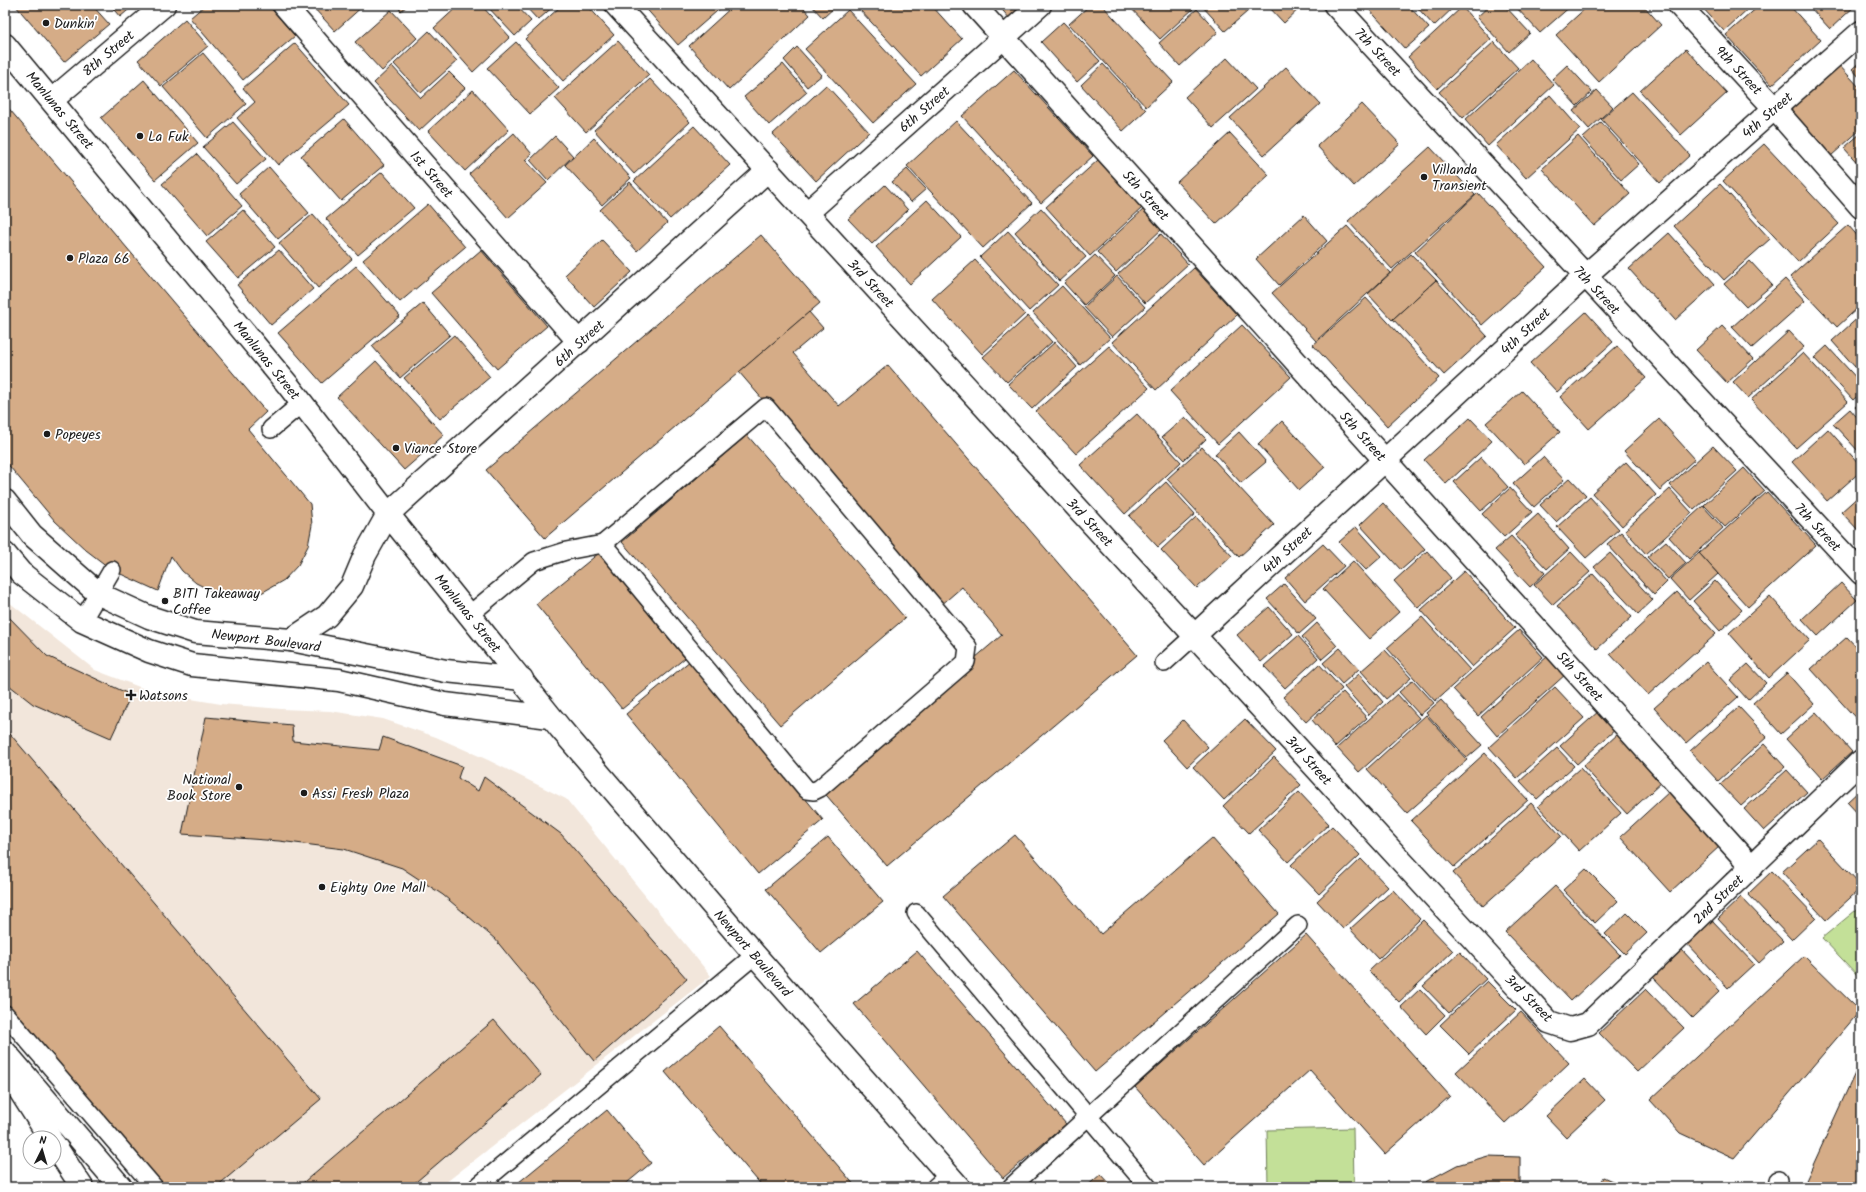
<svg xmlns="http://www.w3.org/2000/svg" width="1866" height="1192" font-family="Kalam,sans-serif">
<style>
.built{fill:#f2e6db}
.green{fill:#c3e098;stroke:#707e5a}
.building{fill:#d5ac87;stroke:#1c1c1c}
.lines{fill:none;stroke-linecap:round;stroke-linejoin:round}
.service-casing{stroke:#1c1c1c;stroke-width:20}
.minor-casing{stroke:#1c1c1c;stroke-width:25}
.tertiary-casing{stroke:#1c1c1c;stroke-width:25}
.primary-casing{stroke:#1c1c1c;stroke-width:25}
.motorway-casing{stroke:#1c1c1c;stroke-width:25}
.service{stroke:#fff;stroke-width:17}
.minor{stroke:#fff;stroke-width:22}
.tertiary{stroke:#fff;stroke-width:22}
.primary{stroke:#fff;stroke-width:22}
.motorway{stroke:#fff;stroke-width:22}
.poi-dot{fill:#1c1c1c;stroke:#fff;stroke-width:1.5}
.labels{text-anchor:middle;stroke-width:3.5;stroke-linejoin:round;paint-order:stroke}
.poi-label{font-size:14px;fill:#1c1c1c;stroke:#fff;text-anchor:start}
.street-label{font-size:14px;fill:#1c1c1c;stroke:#fff}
</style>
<rect width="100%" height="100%" fill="#fff"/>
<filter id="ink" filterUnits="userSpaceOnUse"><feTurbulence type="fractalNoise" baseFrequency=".025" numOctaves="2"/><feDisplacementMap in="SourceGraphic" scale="8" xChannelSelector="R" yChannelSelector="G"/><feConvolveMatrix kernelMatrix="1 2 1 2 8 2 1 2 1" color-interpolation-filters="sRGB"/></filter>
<g filter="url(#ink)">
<path class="built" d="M5 599 95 670 155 693 221 704 281 709 330 711 383 719 436 737 488 760 566 799 711 976 440 1187H166L5 1007Z"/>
<g class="green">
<path d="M1861 906V979L1822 938Z"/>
<path d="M1353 1128 1354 1187H1268L1267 1130Z"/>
</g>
<g class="building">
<path d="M15 5H92L109 24 64 62Z"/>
<path d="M110 5H134L120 17Z"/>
<path d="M205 5H268L295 36 243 80 190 18Z"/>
<path d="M311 5H364L335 31Z"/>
<path d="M396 5H408L401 11Z"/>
<path d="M459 5H481L510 37 473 72 434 28Z"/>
<path d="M486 5H516L531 21 515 36Z"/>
<path d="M524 5H555L538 20Z"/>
<path d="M562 5H587L614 35 563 81 525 39Z"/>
<path d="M643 5H724L678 45Z"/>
<path d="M734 5H801L810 15 729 90 689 46Z"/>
<path d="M811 5H837L823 18Z"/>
<path d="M864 5H931L962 39 921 76 859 9Z"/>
<path d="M998 5H1026L1010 19Z"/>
<path d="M1090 5H1102L1173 82 1146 107 1069 24Z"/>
<path d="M1128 5H1189L1193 9 1160 39Z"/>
<path d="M1201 5H1255L1225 31Z"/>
<path d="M1267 5H1303L1284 23Z"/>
<path d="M1367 5H1408L1429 28 1405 49 1366 6Z"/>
<path d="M1415 5H1456L1434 26Z"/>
<path d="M1490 5H1504L1530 33 1509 52 1477 17Z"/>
<path d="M1514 5H1572L1540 33Z"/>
<path d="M1589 5H1643L1661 25 1599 82 1556 35Z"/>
<path d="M1700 5H1752L1724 31Z"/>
<path d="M1760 5H1789L1821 40 1772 85 1726 35Z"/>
<path d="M1808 5H1856L1830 29Z"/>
<path d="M1462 7 1491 39 1437 89 1408 57Z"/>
<path d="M1197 9 1218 32 1180 66 1159 43Z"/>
<path d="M391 10 417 38 382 71 355 42Z"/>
<path d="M848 10 916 84 873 123 805 49Z"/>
<path d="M185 19 208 46 161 86 138 60Z"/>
<path d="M1063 22 1100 61 1077 82 1041 42Z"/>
<path d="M429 31 457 61 421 93 394 64Z"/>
<path d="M618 41 649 75 586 132 555 98Z"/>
<path d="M516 42 559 88 530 114 487 68Z"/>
<path d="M1494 42 1518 68 1463 118 1439 92Z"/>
<path d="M295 43 349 105 278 165 237 118 255 102 243 88Z"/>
<path d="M797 47 822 75 807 87 784 60Z"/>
<path d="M1686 49 1727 93 1681 135 1640 91Z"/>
<path d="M203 53 246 104 207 138 163 87Z"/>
<path d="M1227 58 1256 89 1213 128 1185 97Z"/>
<path d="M1531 59 1554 85 1488 146 1465 120Z"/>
<path d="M1861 61V79L1852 69Z"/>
<path d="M1837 63 1861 89V129L1831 156 1788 108Z"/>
<path d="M783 64 807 92 769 125 744 97Z"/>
<path d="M1103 64 1146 110 1123 131 1081 85Z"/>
<path d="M1567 65 1592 92 1577 106 1552 79Z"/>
<path d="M392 66 421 98 449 72 465 88 419 131 374 83Z"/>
<path d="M1286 67 1320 104 1264 155 1230 118Z"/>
<path d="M1014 70 1093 156 1041 203 962 116Z"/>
<path d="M650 79 690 122 634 174 594 130Z"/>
<path d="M144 80 198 143 155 180 101 118Z"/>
<path d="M826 85 869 132 816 181 773 134Z"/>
<path d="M473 90 509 130 465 171 428 131Z"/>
<path d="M1597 90 1613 107 1589 129 1573 111Z"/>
<path d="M1632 92 1690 155 1660 183 1601 119Z"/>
<path d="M1550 95 1580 129 1526 178 1496 145Z"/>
<path d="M5 104 266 412 248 429 310 504 312 525 308 546 298 565 284 580 263 592 240 596 216 593 196 583 182 571 171 556 158 591 112 570 86 550 55 521 5 461Z"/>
<path d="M1362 104 1400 144 1354 186 1317 146Z"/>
<path d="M344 119 384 165 341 201 301 156Z"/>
<path d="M956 121 1032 203 983 248 907 166Z"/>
<path d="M233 122 266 159 236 184 203 147Z"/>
<path d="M1601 122 1639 164 1621 180 1583 138Z"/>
<path d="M694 126 730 165 670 219 634 181Z"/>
<path d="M514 133 532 154 525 160 547 183 508 218 469 174Z"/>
<path d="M1230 133 1269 175 1216 224 1177 182Z"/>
<path d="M1861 133V167L1844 148Z"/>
<path d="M555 136 573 156 548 180 530 160Z"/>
<path d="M1578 136 1630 194 1594 226 1542 169Z"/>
<path d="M594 138 631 178 602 205 565 165Z"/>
<path d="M1764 144 1839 224 1798 262 1723 181Z"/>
<path d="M1430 147 1475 195 1392 269 1348 221Z"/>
<path d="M197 154 242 206 207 236 162 184Z"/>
<path d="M1098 160 1142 208 1090 256 1046 207Z"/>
<path d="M269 167 309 213 278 239 239 194Z"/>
<path d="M907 169 926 189 911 202 892 182Z"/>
<path d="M382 172 414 208 358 255 326 219Z"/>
<path d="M630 182 667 223 637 251 600 210Z"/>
<path d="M1720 184 1770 239 1724 280 1674 226Z"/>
<path d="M885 185 908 210 872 244 848 219Z"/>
<path d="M1478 193 1546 267 1482 325 1415 252Z"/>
<path d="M927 200 961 237 910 284 876 247Z"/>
<path d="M428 204 465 247 400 302 363 260Z"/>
<path d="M1041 208 1086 257 1059 281 1015 232Z"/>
<path d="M1144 209 1162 229 1116 272 1097 252Z"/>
<path d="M243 210 275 247 238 278 206 242Z"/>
<path d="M313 214 352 259 318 288 279 243Z"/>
<path d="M1304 215 1327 241 1279 285 1256 259Z"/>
<path d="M1848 225 1861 240V305L1837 327 1790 277Z"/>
<path d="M1347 226 1390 273 1316 341 1272 293Z"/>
<path d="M1008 231 1058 285 1029 311 980 257Z"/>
<path d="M1669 233 1715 284 1675 320 1629 269Z"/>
<path d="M1161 234 1188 264 1145 303 1118 274Z"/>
<path d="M761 235 820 303 545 538 486 470Z"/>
<path d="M602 240 632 272 594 307 565 275Z"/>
<path d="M279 250 313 289 271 325 237 285Z"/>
<path d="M481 250 547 326 497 369 431 293Z"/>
<path d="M1411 254 1436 280 1392 320 1368 294Z"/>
<path d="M1095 255 1115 276 1084 305 1064 283Z"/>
<path d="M975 260 1025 314 982 354 932 299Z"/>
<path d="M1750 261 1772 285 1746 307 1724 284Z"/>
<path d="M356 266 400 316 322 383 278 333Z"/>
<path d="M1194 268 1237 315 1156 390 1112 342Z"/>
<path d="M1117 276 1145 307 1112 337 1084 307Z"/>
<path d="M1785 279 1805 301 1752 348 1732 327Z"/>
<path d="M1436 280 1487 336 1444 375 1393 319Z"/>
<path d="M1062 286 1110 338 1080 365 1033 313Z"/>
<path d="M1366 298 1439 378 1387 426 1313 345Z"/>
<path d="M423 303 450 335 400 378 372 346Z"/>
<path d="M809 312 823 328 793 353 839 406 888 365 1137 655 887 866 821 789 1002 635 962 587 940 606 739 372Z"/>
<path d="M1586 312 1613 342 1557 392 1530 363Z"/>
<path d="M1861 315V362L1855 367 1832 341Z"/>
<path d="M1028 316 1052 342 1007 382 983 357Z"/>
<path d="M1242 325 1291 377 1218 444 1170 391Z"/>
<path d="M1722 326 1753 359 1727 383 1696 350Z"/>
<path d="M1789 331 1804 347 1748 398 1733 382Z"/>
<path d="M454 335 490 377 440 419 404 378Z"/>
<path d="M1055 342 1077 367 1032 409 1008 384Z"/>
<path d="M1109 346 1149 388 1076 454 1036 411Z"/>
<path d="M1617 346 1646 378 1589 429 1560 397Z"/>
<path d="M1827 346 1861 383V393L1853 400 1814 358Z"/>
<path d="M1803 353 1848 402 1796 448 1751 400Z"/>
<path d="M376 361 444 435 404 470 337 397Z"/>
<path d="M1522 391 1560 432 1524 464 1486 423Z"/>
<path d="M1861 401V414L1855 407Z"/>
<path d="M1850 409 1861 422V454L1833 424Z"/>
<path d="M1137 414 1181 462 1125 514 1080 465Z"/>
<path d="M1185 417 1206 439 1184 460 1162 437Z"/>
<path d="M1470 418 1492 441 1446 484 1424 460Z"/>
<path d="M1659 419 1695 459 1660 490 1624 451Z"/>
<path d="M1282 421 1325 467 1299 490 1258 444Z"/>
<path d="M1828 429 1861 466V471L1827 501 1792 462Z"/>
<path d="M1239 432 1266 462 1241 483 1215 454Z"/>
<path d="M747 435 905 618 780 725 622 542Z"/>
<path d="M1713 446 1737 471 1694 510 1670 485Z"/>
<path d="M1202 447 1274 525 1239 557 1167 479Z"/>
<path d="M1481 457 1508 487 1481 511 1454 482Z"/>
<path d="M1543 457 1564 480 1534 507 1513 484Z"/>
<path d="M1626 462 1656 495 1622 526 1592 493Z"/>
<path d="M1744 468 1765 491 1725 527 1704 505Z"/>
<path d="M1570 478 1586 495 1556 522 1540 505Z"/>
<path d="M1166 482 1195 514 1158 547 1129 516Z"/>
<path d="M1510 488 1532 512 1504 537 1482 514Z"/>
<path d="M1670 489 1692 513 1646 554 1625 530Z"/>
<path d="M1767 492 1816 545 1748 607 1699 553Z"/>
<path d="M1861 494V533L1841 512Z"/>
<path d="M1590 497 1619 529 1586 558 1557 527Z"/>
<path d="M1383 503 1425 549 1401 570 1360 525Z"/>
<path d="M1703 506 1723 528 1689 559 1669 537Z"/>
<path d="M1538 514 1569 549 1547 569 1515 535Z"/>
<path d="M1196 517 1232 556 1197 588 1161 550Z"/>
<path d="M1356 527 1382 556 1366 570 1339 542Z"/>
<path d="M1621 532 1667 582 1654 595 1607 544Z"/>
<path d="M1511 536 1545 573 1530 587 1495 550Z"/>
<path d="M1666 541 1686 563 1668 579 1647 557Z"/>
<path d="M1323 544 1344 566 1305 601 1285 578Z"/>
<path d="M1427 551 1451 578 1418 608 1394 581Z"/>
<path d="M1571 552 1590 572 1553 605 1534 585Z"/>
<path d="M599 553 685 658 622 709 536 604Z"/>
<path d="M1610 553 1653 600 1638 614 1594 567Z"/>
<path d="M1699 553 1718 574 1689 600 1670 579Z"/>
<path d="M1353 561 1399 612 1369 639 1323 589Z"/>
<path d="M1464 571 1515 628 1472 667 1421 610Z"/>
<path d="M1593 574 1632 617 1597 649 1557 606Z"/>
<path d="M1715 581 1742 610 1720 631 1693 601Z"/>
<path d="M1841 583 1857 600 1818 636 1802 619Z"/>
<path d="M1284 584 1316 619 1299 634 1267 599Z"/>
<path d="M1677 592 1716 634 1648 695 1610 654Z"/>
<path d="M1770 596 1810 640 1769 678 1729 633Z"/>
<path d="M1269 607 1293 634 1261 662 1237 635Z"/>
<path d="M5 613 47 656 131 695 111 738 33 704 5 682Z"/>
<path d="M1422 617 1470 670 1435 701 1387 648Z"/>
<path d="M1317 623 1337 646 1322 659 1302 637Z"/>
<path d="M1519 630 1543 657 1478 716 1453 689Z"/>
<path d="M1298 636 1318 658 1285 688 1264 666Z"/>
<path d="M1847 637 1861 652V724L1811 669Z"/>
<path d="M1340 648 1359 669 1342 684 1323 663Z"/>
<path d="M1385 650 1411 678 1386 699 1361 671Z"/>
<path d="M1549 655 1566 674 1497 736 1481 717Z"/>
<path d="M691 660 823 820 758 874 626 714Z"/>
<path d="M1706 662 1738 697 1686 743 1654 708Z"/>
<path d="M1319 664 1342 689 1306 722 1283 697Z"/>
<path d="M1748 664 1766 683 1748 700 1730 680Z"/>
<path d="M1787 673 1814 704 1781 734 1753 703Z"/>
<path d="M1359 674 1383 702 1369 715 1344 687Z"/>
<path d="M1413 680 1434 703 1420 715 1399 692Z"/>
<path d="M1555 687 1584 718 1517 778 1489 747Z"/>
<path d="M1343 692 1367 718 1335 747 1312 720Z"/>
<path d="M1397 694 1419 718 1359 772 1337 748Z"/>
<path d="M1441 700 1482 745 1467 758 1426 713Z"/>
<path d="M1739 707 1767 737 1718 781 1690 751Z"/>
<path d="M1600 710 1617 728 1577 764 1560 746Z"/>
<path d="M1816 712 1852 752 1822 779 1786 739Z"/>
<path d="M1426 715 1467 760 1407 813 1367 769Z"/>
<path d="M206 717 292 725 293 741 379 750 383 737 462 766 458 778 478 791 484 777 561 834 687 979 594 1061 495 939 443 895 402 868 344 849 279 841 182 834Z"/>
<path d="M1245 719 1276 751 1224 800 1193 767Z"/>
<path d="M1183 720 1208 747 1187 767 1162 740Z"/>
<path d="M5 728 321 1099 216 1187H155L5 1011Z"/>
<path d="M1619 733 1663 781 1627 814 1583 766Z"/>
<path d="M1764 744 1785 767 1741 806 1720 784Z"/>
<path d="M1557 748 1574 766 1537 799 1520 781Z"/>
<path d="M1485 753 1528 800 1454 867 1411 821Z"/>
<path d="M1274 757 1301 785 1249 833 1223 806Z"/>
<path d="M1580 768 1621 813 1579 851 1538 806Z"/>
<path d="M1787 770 1807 792 1764 831 1744 809Z"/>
<path d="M1861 789V817L1847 802Z"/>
<path d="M1670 791 1720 846 1670 892 1620 837Z"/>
<path d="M1299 792 1329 824 1288 862 1258 830Z"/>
<path d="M1531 803 1561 836 1483 906 1453 873Z"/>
<path d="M1332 826 1360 855 1319 894 1291 865Z"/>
<path d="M1015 835 1101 934 1212 838 1279 914 1095 1072 943 896Z"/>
<path d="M828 837 883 902 821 953 766 889Z"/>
<path d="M1818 839 1861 885V888L1826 920 1782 872Z"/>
<path d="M1361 859 1388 887 1343 929 1317 901Z"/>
<path d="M1586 869 1618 901 1595 923 1563 890Z"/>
<path d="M1772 871 1816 917 1792 940 1748 894Z"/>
<path d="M1555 886 1620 955 1571 1001 1505 932Z"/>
<path d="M1393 890 1420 919 1378 959 1350 929Z"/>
<path d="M1741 897 1783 941 1759 963 1718 919Z"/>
<path d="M1627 913 1647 933 1625 954 1605 934Z"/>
<path d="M1711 919 1754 964 1728 988 1686 943Z"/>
<path d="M1423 920 1453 951 1399 1002 1369 971Z"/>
<path d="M1306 935 1450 1096 1385 1154 1310 1070 1204 1165 1135 1087Z"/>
<path d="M1682 950 1720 991 1692 1018 1653 977Z"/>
<path d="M917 951 1066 1124 1003 1178 854 1004Z"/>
<path d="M1460 952 1486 979 1449 1013 1423 986Z"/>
<path d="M1804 956 1860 1011 1734 1158 1680 1133 1650 1100Z"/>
<path d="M1487 981 1516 1010 1469 1054 1440 1025Z"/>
<path d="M1420 989 1445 1015 1426 1034 1401 1007Z"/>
<path d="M1646 989 1684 1028 1637 1072 1599 1033Z"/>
<path d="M1521 1012 1569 1063 1505 1123 1456 1072Z"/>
<path d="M494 1020 541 1075 410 1187H298Z"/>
<path d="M719 1026 856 1187H763L665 1072Z"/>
<path d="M1861 1060V1187H1803Z"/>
<path d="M1585 1079 1605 1100 1566 1137 1546 1116Z"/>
<path d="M607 1110 651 1163 622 1187H513Z"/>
<path d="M1488 1156 1520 1157V1187H1416L1457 1165Z"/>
<path d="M1101 1174 1113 1187H1086Z"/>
<path d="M1603 1177 1626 1187H1598Z"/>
</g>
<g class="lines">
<defs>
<g id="service">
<path d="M766 407 968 647 966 662 820 788 814 791 807 790 603 544Z"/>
<path d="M271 429 302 403"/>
<path d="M469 615 534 561 566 551 603 544"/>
<path d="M82 621 112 570"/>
<path d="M1164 663 1195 635"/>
<path d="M916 913 1148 1187"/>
<path d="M5 1014 154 1187"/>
<path d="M477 1187 755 955"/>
<path d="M935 1187 949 1175"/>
<path d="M1011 1187 1298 925"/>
<path d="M1777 1187 1778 1180"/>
</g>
<g id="minor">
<path d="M284 5 579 342"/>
<path d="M616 5 1549 1022 1570 1029 1588 1024 1861 761"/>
<path d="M974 5 1752 867"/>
<path d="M1335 5 1861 573"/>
<path d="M1679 5 1775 109 1861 207"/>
<path d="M807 213 1040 5"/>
<path d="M388 514 768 170"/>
<path d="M1195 635 1585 276 1861 32"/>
</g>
<g id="tertiary">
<path d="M5 45 288 385 388 514 560 728 755 955 959 1187"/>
<path d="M52 100 164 5"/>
<path d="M5 501 32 535 99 594 149 617 195 632 291 640 446 671 522 679"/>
<path d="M5 554 21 573 82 621 149 651 192 665 339 680 445 704 550 717"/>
<path d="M291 640 327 616 352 586 365 555 388 514"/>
</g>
<path id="primary" d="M5 1052 121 1187"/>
<g id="motorway">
<path d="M5 1074 20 1091 50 1138"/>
<path d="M54 1144 82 1187"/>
</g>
</defs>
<use href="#service" class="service-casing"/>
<use href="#minor" class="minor-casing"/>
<use href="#tertiary" class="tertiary-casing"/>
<use href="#primary" class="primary-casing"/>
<use href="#motorway" class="motorway-casing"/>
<use href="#service" class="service"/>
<use href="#minor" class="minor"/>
<use href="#tertiary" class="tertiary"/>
<use href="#primary" class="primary"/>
<use href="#motorway" class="motorway"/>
</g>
</g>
<g class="poi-dot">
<circle cx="46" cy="23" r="4"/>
<circle cx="140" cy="136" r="4"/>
<circle cx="1424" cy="177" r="4"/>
<circle cx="70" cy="258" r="4"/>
<circle cx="47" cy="434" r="4"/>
<circle cx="396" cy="448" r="4"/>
<circle cx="165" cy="601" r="4"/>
<path d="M129 689h4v4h4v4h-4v4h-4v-4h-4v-4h4z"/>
<circle cx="239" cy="787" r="4"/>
<circle cx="304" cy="793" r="4"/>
<circle cx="322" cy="887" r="4"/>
</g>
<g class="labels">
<g class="poi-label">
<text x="54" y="28">Dunkin'</text>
<text x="148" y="141">La Fuk</text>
<text x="1432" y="174">Villanda<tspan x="1432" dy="16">Transient</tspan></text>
<text x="78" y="263">Plaza 66</text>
<text x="55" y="439">Popeyes</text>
<text x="404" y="453">Viance Store</text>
<text x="173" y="598">B1T1 Takeaway<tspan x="173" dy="16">Coffee</tspan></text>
<text x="139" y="700">Watsons</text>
<text x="231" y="784" text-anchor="end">National<tspan x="231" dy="16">Book Store</tspan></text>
<text x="312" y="798">Assi Fresh Plaza</text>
<text x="330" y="892">Eighty One Mall</text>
</g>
<g class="street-label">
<text transform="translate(1378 52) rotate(47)" y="5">7th Street</text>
<text transform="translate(108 53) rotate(-40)" y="5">8th Street</text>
<text transform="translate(1739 70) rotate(47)" y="5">9th Street</text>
<text transform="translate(924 109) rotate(-41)" y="5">6th Street</text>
<text transform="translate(60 110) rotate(50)" y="5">Manlunas Street</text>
<text transform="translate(1767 115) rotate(-41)" y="5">4th Street</text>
<text transform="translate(432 174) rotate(49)" y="5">1st Street</text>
<text transform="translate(1146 195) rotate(48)" y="5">5th Street</text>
<text transform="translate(871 283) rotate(47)" y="5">3rd Street</text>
<text transform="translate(1597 290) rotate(47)" y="5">7th Street</text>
<text transform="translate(1525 331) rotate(-43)" y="5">4th Street</text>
<text transform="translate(579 343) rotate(-42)" y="5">6th Street</text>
<text transform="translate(267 360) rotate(51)" y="5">Manlunas Street</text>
<text transform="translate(1363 436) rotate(48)" y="5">5th Street</text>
<text transform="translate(1090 522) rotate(47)" y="5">3rd Street</text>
<text transform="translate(1818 527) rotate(47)" y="5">7th Street</text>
<text transform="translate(1287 550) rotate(-43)" y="5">4th Street</text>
<text transform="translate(468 613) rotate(51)" y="5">Manlunas Street</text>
<text transform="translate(266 640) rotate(7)" y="5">Newport Boulevard</text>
<text transform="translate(1580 676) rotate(48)" y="5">5th Street</text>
<text transform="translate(1309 760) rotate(48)" y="5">3rd Street</text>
<text transform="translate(1718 899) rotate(-44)" y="5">2nd Street</text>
<text transform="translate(753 953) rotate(49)" y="5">Newport Boulevard</text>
<text transform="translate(1529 998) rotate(45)" y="5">3rd Street</text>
</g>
</g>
<rect width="1866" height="1192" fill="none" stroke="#fff" stroke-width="20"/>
<rect x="10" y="10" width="1846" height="1172" fill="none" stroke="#1c1c1c" stroke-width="1.5" filter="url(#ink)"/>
<g transform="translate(42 1150) rotate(5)"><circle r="19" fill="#ffffff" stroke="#a4a4a4"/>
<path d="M0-3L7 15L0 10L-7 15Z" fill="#1c1c1c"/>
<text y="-6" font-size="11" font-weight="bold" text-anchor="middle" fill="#1c1c1c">N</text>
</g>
</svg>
